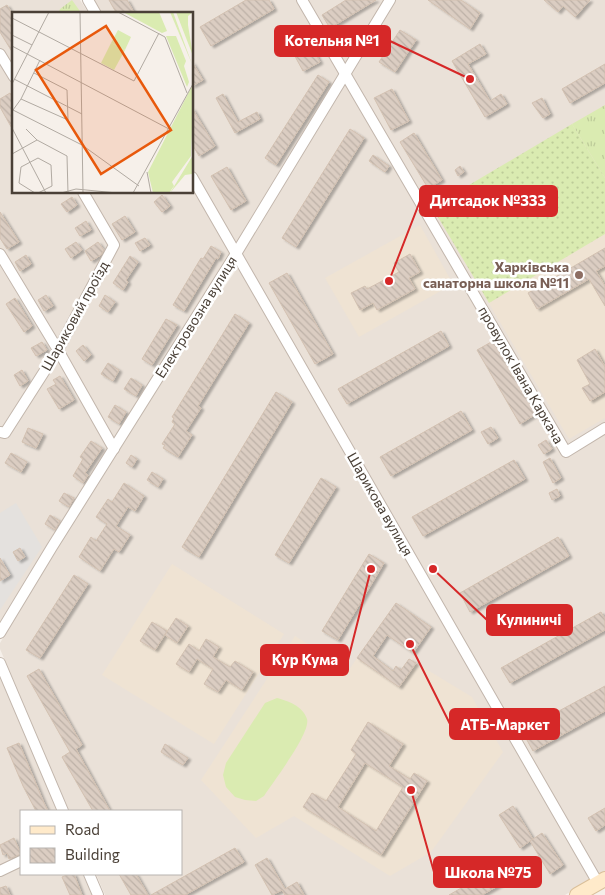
<svg xmlns="http://www.w3.org/2000/svg" width="605" height="895" font-family="Commissioner,sans-serif">
<style>
.residential{fill:#eae1d8}
.education{fill:#efe3d3}
.grass{fill:url(#grass-tufts)}
.garden{fill:url(#garden-dots)}
.pitch{fill:#daebb1}
.parking{fill:#e4e1de}
.building{fill:url(#building-back-hatch);stroke:#d3c1b1;fill-rule:evenodd;filter:url(#shadow)}
.lines{fill:none;stroke-linecap:round;stroke-linejoin:round}
.street-casing{stroke:#c2b6ac;stroke-width:12}
.secondary-casing{stroke:#dabf9a;stroke-width:16}
.street{stroke:#fff;stroke-width:10}
.secondary{stroke:#ffeaca;stroke-width:14}
.education-dot{fill:#8d6e63;stroke:#fff;stroke-width:2}
.labels{text-anchor:middle;stroke-width:5;stroke-linejoin:round;paint-order:stroke}
.education-label{font-size:14px;font-weight:bold;fill:#785e54;stroke:#fff;text-anchor:end}
.street-label{font-size:14px;fill:#4a4037;stroke:#fff}
.inset-road{fill:none;stroke:#b1aaa2;stroke-width:1}
.view{fill:#e8590c;fill-opacity:0.15;stroke:#e8590c;stroke-width:2.5}
.inset-edge{fill:none;stroke:#4a4037;stroke-width:2.5}
.leader{fill:none;stroke:#d62828;stroke-width:2}
.callout-dot{fill:#d62828;stroke:#fff;stroke-width:2}
.callout{fill:#d62828;stroke:#d62828;stroke-width:2}
.callout-label{font-size:15px;text-anchor:middle;font-weight:bold;fill:#fff}
</style>
<defs>
<pattern id="grass-tufts" width="24" height="20" patternUnits="userSpaceOnUse" patternTransform="scale(1.25)"><rect width="24" height="20" fill="#daebb1"/><path d="M3 7l-1-3M5 7V3M7 7l1-3M15 17l-1-3M17 17v-4M19 17l1-3" fill="none" stroke="#bdcb99"/></pattern>
<pattern id="garden-dots" width="8" height="8" patternUnits="userSpaceOnUse" patternTransform="scale(1.25)"><rect width="8" height="8" fill="#daebb1"/><path d="M2 2h.1M6 6h.1" fill="none" stroke="#bdcb99" stroke-width="1.8" stroke-linecap="round"/></pattern>
<pattern id="building-back-hatch" width="6" height="6" patternUnits="userSpaceOnUse" patternTransform="scale(1.25)"><rect width="6" height="6" fill="#dbcdc2"/><path d="M-1 5l2 2M0 0l6 6M5-1l2 2" fill="none" stroke="#bdb1a7"/></pattern>
<filter id="shadow"><feDropShadow dx="3" dy="2" stdDeviation="1" flood-color="#0004"/></filter>
</defs>
<rect width="100%" height="100%" fill="#f6f0ea"/>
<g class="residential">
<path d="M0 0H80L89 14H14V192H192L193 187 233 255 48 543 0 622Z"/>
<path d="M89 0H605V871L565 895H105L96 874H181V811H69L0 649V643L56 549 179 353 236 270 242 258 193 176 192 14H97Z"/>
<path d="M0 677 59 811H21V874H86L96 895H0Z"/>
</g>
<g class="education">
<path d="M605 105V418L569 439 432 207Z"/>
<path d="M420 225 453 284 359 337 325 278Z"/>
<path d="M172 564 284 634 214 744 102 675Z"/>
<path d="M295 636 349 670 357 658 399 687 416 663 472 697 503 752 431 852 390 876 294 816 256 838 201 780Z"/>
</g>
<g class="grass">
<path d="M72 0 82 14H58L60 9Z"/>
<path d="M605 105V178L572 124Z"/>
</g>
<path class="garden" d="M572 124 605 178V234L489 303 432 207Z"/>
<path class="pitch" d="M277 698C288 701 303 706 307 719 311 733 273 782 264 796L256 801 245 800 235 797 226 787 223 775 226 763 265 703Z"/>
<path class="parking" d="M16 503 42 547 0 610V513Z"/>
<g class="building">
<path d="M109 0H127L135 14H117Z"/>
<path d="M246 0H269L274 9 211 46 200 27Z"/>
<path d="M346 0H376L330 28 322 15Z"/>
<path d="M428 0H461L480 13 470 29Z"/>
<path d="M544 0H590L575 17 563 6 558 12Z"/>
<path d="M7 5 14 17V55L0 32V9Z"/>
<path d="M301 27 320 62 303 71 284 36Z"/>
<path d="M400 30 416 40 395 72 379 62Z"/>
<path d="M480 44 486 54 468 64 490 101 501 94 507 104 485 117 452 61Z"/>
<path d="M192 62 203 80 192 86Z"/>
<path d="M605 64V83L570 103 562 89Z"/>
<path d="M318 75 329 82 276 165 265 158Z"/>
<path d="M392 89 409 121 391 130 374 98Z"/>
<path d="M10 93 14 100V132L0 107V99Z"/>
<path d="M223 94 238 122 257 112 260 119 235 133 216 98Z"/>
<path d="M542 98 550 114 543 118 532 103Z"/>
<path d="M192 108 215 146 199 156 192 144Z"/>
<path d="M350 129 364 138 296 247 282 238Z"/>
<path d="M414 133 442 180 428 188 400 142Z"/>
<path d="M373 155 389 166 385 172 369 161Z"/>
<path d="M460 166 464 172 458 176 455 170Z"/>
<path d="M227 167 246 201 231 210 211 176Z"/>
<path d="M162 195 170 206 162 212 154 202Z"/>
<path d="M72 197 77 205 67 212 61 204Z"/>
<path d="M0 212 19 242 7 249 0 238Z"/>
<path d="M125 216 135 232 122 240 112 224Z"/>
<path d="M86 221 91 230 80 236 75 228Z"/>
<path d="M145 238 150 245 140 251 135 243Z"/>
<path d="M76 242 82 250 71 258 65 249Z"/>
<path d="M98 242 104 250 101 255 91 261 85 251Z"/>
<path d="M211 246 221 252 218 259 216 258 184 311 173 305 201 258 203 259Z"/>
<path d="M605 248V266L596 271 605 286V306L589 279 537 309 528 293Z"/>
<path d="M410 254 420 272 409 278 415 289 377 310 373 303 360 310 351 293 365 286 367 289 399 272 394 263Z"/>
<path d="M26 255 31 264 20 271 15 262Z"/>
<path d="M130 256 138 262 126 280 128 282 123 290 113 283Z"/>
<path d="M287 273 333 354 315 364 269 283Z"/>
<path d="M46 295 53 306 44 311 38 300Z"/>
<path d="M105 295 115 302 108 312 99 306Z"/>
<path d="M15 298 32 326 24 332 6 304Z"/>
<path d="M235 314 249 323 198 406 201 408 186 431 192 435 178 457 163 448 165 445 162 444 175 424 172 422 174 418 172 417Z"/>
<path d="M166 319 177 325 152 365 142 359Z"/>
<path d="M441 331 449 346 347 404 338 389Z"/>
<path d="M493 341 536 414 520 424 477 350Z"/>
<path d="M42 342 47 350 36 356 31 348Z"/>
<path d="M83 345 91 355 84 361 76 351Z"/>
<path d="M595 349 605 367V392L590 401 582 388 590 384 577 360Z"/>
<path d="M108 363 119 370 113 381 101 374Z"/>
<path d="M22 370 28 381 20 386 14 375Z"/>
<path d="M60 376 74 400 59 409 47 389 56 384 53 380Z"/>
<path d="M131 378 142 385 136 396 124 389Z"/>
<path d="M276 392 292 402 199 557 182 547Z"/>
<path d="M115 405 126 412 119 424 108 417Z"/>
<path d="M461 411 472 430 391 476 380 457Z"/>
<path d="M491 427 498 438 488 444 481 432Z"/>
<path d="M28 428 43 434 36 448 22 442Z"/>
<path d="M546 440 552 449 544 454 538 445Z"/>
<path d="M91 441 102 448 85 473 88 475 83 483 73 476 83 459 80 457Z"/>
<path d="M11 453 27 462 21 472 5 463Z"/>
<path d="M131 455 137 459 132 467 126 463Z"/>
<path d="M550 458 561 478 553 483 543 462Z"/>
<path d="M514 460 525 479 423 536 412 517Z"/>
<path d="M152 472 163 479 158 487 147 480Z"/>
<path d="M321 478 336 487 289 563 275 555Z"/>
<path d="M124 483 144 496 135 511 128 507 116 526 130 535 119 552 114 549 100 571 79 557 91 537 96 541 107 524 96 517 108 499 112 502Z"/>
<path d="M557 489 560 496 552 500 549 493Z"/>
<path d="M64 493 74 498 69 507 59 501Z"/>
<path d="M50 515 60 521 55 530 45 524Z"/>
<path d="M558 537 569 556 470 612 460 593Z"/>
<path d="M20 548 25 557 18 561 13 552Z"/>
<path d="M369 554 384 563 338 640 322 631Z"/>
<path d="M0 558 10 575 0 581Z"/>
<path d="M74 575 88 584 40 658 26 650Z"/>
<path d="M396 603 431 627 413 653 387 635 373 656 393 671 396 666 401 670 409 659 416 663 399 687 357 658Z"/>
<path d="M601 612 605 619V630L510 683 501 668Z"/>
<path d="M176 618 188 626 177 643 165 635Z"/>
<path d="M152 622 167 631 155 650 140 641Z"/>
<path d="M206 639 219 647 213 657 230 667 235 661 253 672 242 690 226 680 218 692 204 684 213 669 197 659 189 672 176 664 189 644 199 651Z"/>
<path d="M39 669 82 745 76 749 110 811H93L62 757 70 752 27 676Z"/>
<path d="M605 686V711L533 751 522 731Z"/>
<path d="M368 722 403 744 389 766 410 779 414 773 427 781 381 855 303 807 312 793 326 801 356 754 351 750ZM365 763 403 787 376 831 338 807Z"/>
<path d="M19 743 44 803 48 811H36L23 786 7 748Z"/>
<path d="M165 744 188 758 183 765 161 752Z"/>
<path d="M513 806 533 839 520 848 499 815Z"/>
<path d="M605 808V825L596 831 588 818Z"/>
<path d="M542 833 563 865 550 874 530 841Z"/>
<path d="M14 838 21 854 9 859 7 853 3 855 0 845Z"/>
<path d="M235 848 244 862 185 895H151Z"/>
<path d="M267 858 285 889 297 882 304 895H285L282 890 272 895 255 865Z"/>
<path d="M493 870 501 884 482 895H449Z"/>
<path d="M69 874H74L82 895H70L62 877Z"/>
<path d="M119 874H136L148 895H131Z"/>
<path d="M6 886 10 895H0V888Z"/>
</g>
<g class="lines">
<defs>
<g id="street">
<path d="M88 0 96 14"/>
<path d="M302 0 566 452 605 428"/>
<path d="M0 54 14 77"/>
<path d="M192 177 598 883"/>
<path d="M0 254 58 350 114 449"/>
<path d="M0 432 5 433 58 350 114 245 83 192"/>
<path d="M0 633 52 547 237 252 390 0"/>
<path d="M0 663 63 811"/>
<path d="M0 871 21 861"/>
<path d="M89 874 98 895"/>
</g>
<path id="secondary" d="M577 895 605 879"/>
</defs>
<use href="#street" class="street-casing"/>
<use href="#secondary" class="secondary-casing"/>
<use href="#street" class="street"/>
<use href="#secondary" class="secondary"/>
</g>
<circle class="education-dot" cx="579" cy="275" r="5"/>
<g class="labels">
<g class="education-label">
<text x="569" y="272">Харківська<tspan x="569" dy="16">санаторна школа №11</tspan></text>
</g>
<g class="street-label">
<text transform="translate(75 316) rotate(-61)" y="5">Шариковий проїзд</text>
<text transform="translate(196 317) rotate(-58)" y="5">Електровозна вулиця</text>
<text transform="translate(521 375) rotate(60)" y="5">провулок Івана Каркача</text>
<text transform="translate(380 504) rotate(60)" y="5">Шарикова вулиця</text>
</g>
</g>
<g transform="translate(12 12)">
<rect width="181" height="181" fill="#f6f0ea"/>
<path d="M106 18 119 25 113 38 99 31ZM181 72 179 144 160 170 162 174 157 181H141L136 160ZM181 143 180 162 173 163 158 181Z" fill="#daebb1"/>
<path d="M111 0H147L155 19 150 21ZM158 0H161L180 52ZM164 0H181L176 4V13L181 44ZM154 24H164L174 49 172 54 177 70 175 75ZM182 76 179 134 175 148 167 153 163 148 174 125 176 92 160 116Z" fill="#daebb1"/>
<path d="M99 31 113 38 102 58 89 51Z" fill="#daebb1"/>
<path class="inset-road" d="M68 0 71 181M106 0 153 25 175 81M0 6 122 69 147 21M0 23 20 33M0 34 157 117M22 61 55 78 56 108 9 87 28 48M2 67 70 102M0 72 37 0M9 87 1 98 70 133 127 174M0 116 34 181M14 117 25 128M0 142 25 128 55 144 56 181M135 160 139 181M23 181 7 171 9 155 26 146 39 153 40 174 26 181M49 181 64 177 105 181M121 181 182 70"/>
<path class="view" d="M94 14 159 118 89 162 24 58Z"/>
<rect width="181" height="181" class="inset-edge"/>
</g>
<path class="leader" d="M470 79L390 41M389 281L420 201M433 569L487 620M371 569L348 660M410 644L450 724M411 790L434 872"/>
<g class="callout-dot">
<circle cx="470" cy="79" r="5"/>
<circle cx="389" cy="281" r="5"/>
<circle cx="433" cy="569" r="5"/>
<circle cx="371" cy="569" r="5"/>
<circle cx="410" cy="644" r="5"/>
<circle cx="411" cy="790" r="5"/>
</g>
<g class="callout">
<rect x="275" y="26" width="115" height="30" rx="5"/>
<rect x="420" y="186" width="137" height="30" rx="5"/>
<rect x="487" y="605" width="85" height="30" rx="5"/>
<rect x="261" y="645" width="87" height="30" rx="5"/>
<rect x="450" y="709" width="109" height="30" rx="5"/>
<rect x="434" y="857" width="107" height="30" rx="5"/>
</g>
<g class="callout-label">
<text x="332" y="46">Котельня №1</text>
<text x="488" y="206">Дитсадок №333</text>
<text x="529" y="625">Кулиничі</text>
<text x="305" y="665">Кур Кума</text>
<text x="505" y="730">АТБ-Маркет</text>
<text x="488" y="878">Школа №75</text>
</g>
<rect x="20" y="810" width="162" height="65" fill="#ffffff" stroke="#b7b3af"/>
<rect x="30" y="826" width="25" height="8" fill="#ffeaca" stroke="#b7b3af"/>
<text x="65" y="835" font-size="15" fill="#4a4037">Road</text>
<rect x="30" y="848" width="25" height="15" fill="url(#building-back-hatch)" stroke="#b7b3af"/>
<text x="65" y="860" font-size="15" fill="#4a4037">Building</text>
</svg>
